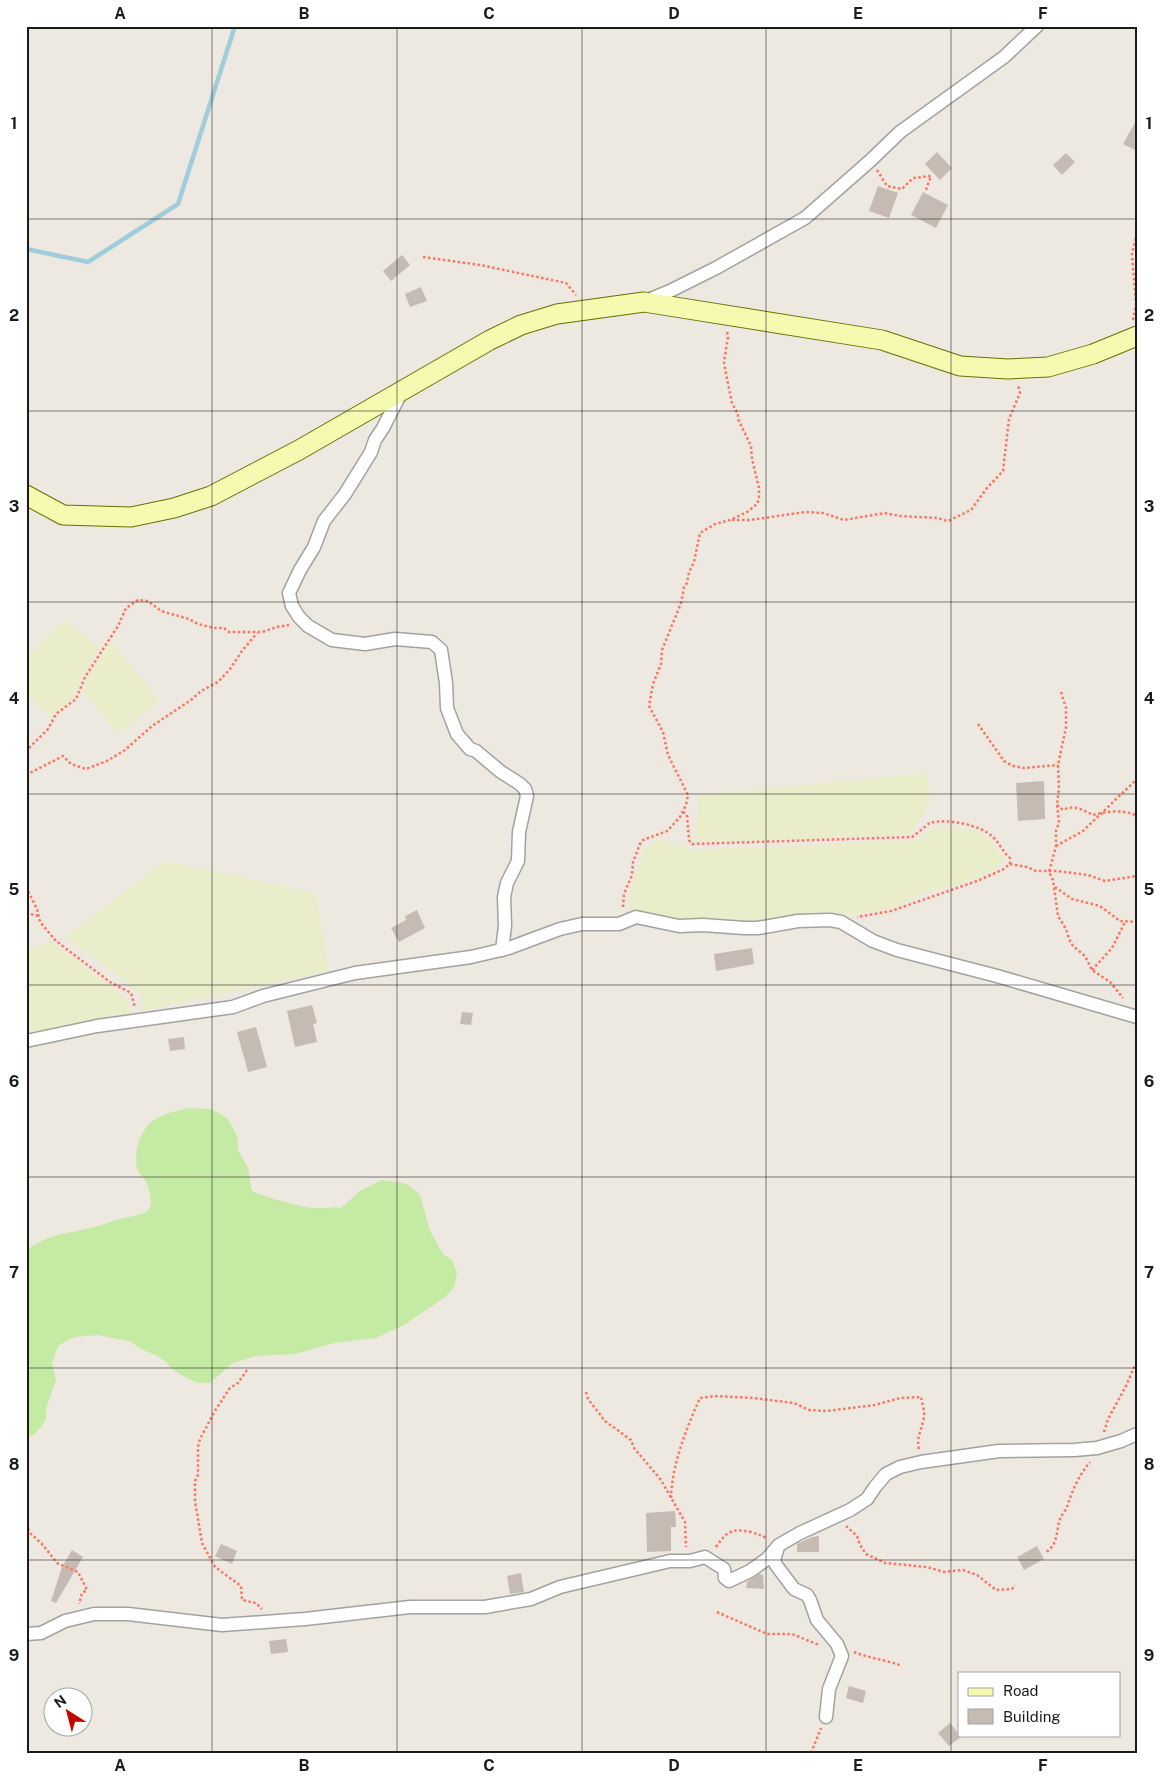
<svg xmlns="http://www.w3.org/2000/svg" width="1163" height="1779" font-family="'Public Sans',sans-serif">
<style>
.farmland{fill:#eaedca}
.grass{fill:#c4eaa3}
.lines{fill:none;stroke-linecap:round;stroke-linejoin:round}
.stream{stroke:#9fcddc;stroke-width:4.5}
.building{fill:#c5bbb3}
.minor-casing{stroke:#a2a2a2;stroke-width:15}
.secondary-casing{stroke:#637202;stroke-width:21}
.path{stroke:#fd7561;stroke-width:2.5;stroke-dasharray:2.5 2.5;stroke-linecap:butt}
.minor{stroke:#fff;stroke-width:12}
.secondary{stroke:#f5fab0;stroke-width:19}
.grid{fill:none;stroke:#1b1b1b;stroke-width:1;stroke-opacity:0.55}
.neatline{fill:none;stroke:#1b1b1b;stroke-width:2}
.grid-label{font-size:16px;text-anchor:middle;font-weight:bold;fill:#1b1b1b}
</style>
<rect width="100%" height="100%" fill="#ede9e0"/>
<g class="farmland">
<path d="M64 619 99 648 83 675 75 697 50 717 26 693V659Z"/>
<path d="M111 642 160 701 118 733 83 692 88 677Z"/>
<path d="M927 773 930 799 915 830 905 835 714 842 695 838 699 795Z"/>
<path d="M949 827 976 831 991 840 1004 861 995 869 965 882 922 894 893 908 855 914 799 916 740 924 689 922 642 914 629 910V895L644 849 663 838 673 845 682 843 688 852 693 850 918 840 931 829Z"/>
<path d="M165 861 316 893 329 971 145 1010 140 995 124 980 65 937Z"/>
<path d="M51 941 109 985 124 997 135 1016 26 1036V950Z"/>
</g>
<path class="grass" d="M189 1108 209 1109 219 1113 228 1119 237 1136 238 1150 248 1168 252 1191C265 1197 303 1208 317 1208 326 1209 331 1206 341 1208L360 1191 381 1180 404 1183 413 1188 420 1195 430 1231 443 1254 452 1260 457 1272 454 1288 444 1298 404 1325 376 1338 334 1343 295 1354 256 1356 233 1363 210 1383H198L187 1378 173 1370 167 1363 156 1355 140 1349 132 1342 98 1335 75 1337 59 1345 55 1354 52 1363 56 1380 46 1408V1419L41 1427 34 1435 26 1437V1251C48 1233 68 1234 94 1227 103 1225 111 1221 120 1219 131 1216 140 1216 149 1210 153 1199 150 1191 145 1180 143 1177 140 1174 138 1171 135 1163 136 1152 138 1144 147 1117 163 1114 189 1108Z"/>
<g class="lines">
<path class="stream" d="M26 249 88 262 178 204 235 26"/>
</g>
<g class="building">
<path d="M1137 119V151L1123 144Z"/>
<path d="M937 152 952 168 940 180 925 164Z"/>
<path d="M1066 153 1075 162 1062 175 1053 165Z"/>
<path d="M878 186 898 193 889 218 869 211Z"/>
<path d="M923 192 948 205 936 228 911 215Z"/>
<path d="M402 255 410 265 391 281 383 271Z"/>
<path d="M421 287 427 301 410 307 405 294Z"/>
<path d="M1044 781 1045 819 1018 821 1016 783Z"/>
<path d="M417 910 425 928 399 942 391 928 406 920 405 916Z"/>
<path d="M752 948 754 964 716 971 714 954Z"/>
<path d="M312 1005 317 1023 313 1024 317 1042 295 1047 287 1011Z"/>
<path d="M462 1012 473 1013 471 1025 460 1024Z"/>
<path d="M256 1027 267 1067 248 1072 237 1032Z"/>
<path d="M184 1037 185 1049 170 1051 168 1039Z"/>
<path d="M675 1511 676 1527H671V1551L647 1552 646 1513Z"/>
<path d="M819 1536V1552H797V1544L812 1537Z"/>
<path d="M221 1544 237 1551 232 1564 215 1556Z"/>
<path d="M1037 1546 1044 1559 1024 1570 1017 1557Z"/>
<path d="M72 1550 83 1557 56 1603 51 1601 62 1567Z"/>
<path d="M521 1573 524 1592 510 1594 507 1576Z"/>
<path d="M759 1574 763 1575 764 1589 746 1588 747 1582Z"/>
<path d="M286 1639 288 1652 271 1654 269 1641Z"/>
<path d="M849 1686 866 1691 863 1703 846 1698Z"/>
<path d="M950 1723 961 1737 949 1746 938 1733Z"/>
</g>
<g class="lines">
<defs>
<g id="minor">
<path d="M646 301 670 291 716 268 805 218 871 160 900 132 1004 57 1037 26"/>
<path d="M402 391 383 428 375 440 371 452 345 494 324 521 314 547 300 570 289 593 292 606 299 617 308 626 332 640 365 644 395 639 432 642 441 650 446 683 447 708 457 734 470 749 476 751 501 772 520 784 525 789 527 796 519 832 518 861 507 883 504 897 505 926 502 950"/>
<path d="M26 1041 97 1026 233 1007 263 996 355 973 471 957 509 948 560 929 582 924H619L636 917 679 926 703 925 744 928H758L798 921 830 920 841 922 873 941 897 950 997 976 1137 1017"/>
<path d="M778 1547 774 1560 776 1565 794 1589 807 1595 810 1600 817 1620 837 1644 842 1656 829 1689 826 1717"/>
<path d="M26 1634 41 1633 65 1621 94 1614H128L222 1625 305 1619 410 1607H485L531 1599 560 1587 670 1561H690L705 1557 724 1569 725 1578 729 1581 750 1571 767 1559 779 1545 800 1533 850 1510 867 1499 875 1487 886 1474 900 1467 921 1462 999 1451 1074 1450 1097 1448 1121 1441 1137 1434"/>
</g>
<path id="secondary" d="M26 495 63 515 131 517 174 508 211 496 299 450 490 340 521 325 557 314 644 302 882 340 960 366 1008 369 1048 367 1093 354 1137 336"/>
</defs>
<use href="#minor" class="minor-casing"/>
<use href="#secondary" class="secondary-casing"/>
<g class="path">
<path d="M877 170 887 186 902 189 913 178 931 176 926 190"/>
<path d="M423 257 480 265 566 283 576 295"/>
<path d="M1133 320 1136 304 1132 254 1137 233"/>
<path d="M732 520H750L805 512 823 513 844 520 885 513 900 516 937 518 948 521 971 510 987 488 1003 471 1009 419 1020 393 1018 385"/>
<path d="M1061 692 1066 708V727L1058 765 1059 788 1057 804 1059 823 1056 831V846L1049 872 1053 880 1058 916 1066 929 1069 939 1073 946 1085 956 1092 970 1110 982 1123 998"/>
<path d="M978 724 1004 761 1013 766 1024 768 1058 765"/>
<path d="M26 752 31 746 48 729 56 714 76 699 85 677 118 626 126 608 138 600 148 601 161 611 189 619 198 624 214 628H224L229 632H262L277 627 289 625"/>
<path d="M26 775 63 756 71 764 86 769 107 761 125 750 152 726 191 700 201 691 218 682 230 669 242 651 257 633"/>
<path d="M1057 805 1063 810C1074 804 1083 810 1093 815 1107 811 1124 809 1137 816"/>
<path d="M683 812 687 815 689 840 692 844 912 837C917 834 926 825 930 823 947 818 981 825 993 837 1000 844 1003 852 1010 858V864L1002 870 977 881 891 911 857 917"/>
<path d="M1056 846 1083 831 1137 779"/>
<path d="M1010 864 1027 867 1036 871H1057L1088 875 1105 881 1137 876"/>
<path d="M26 887 37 909 40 922 56 941 110 982 131 993 135 1008"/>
<path d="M1055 887 1072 899 1100 906 1120 921 1137 922"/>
<path d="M623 907 624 894 632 875 633 862 640 844 643 840 667 831 671 827 680 817 686 805 688 795 668 755 663 732 649 706 653 684 661 664 662 650 681 603 684 587 687 583 689 572 694 562 700 533 715 524 730 520 747 512 757 504 759 499V488L752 459 751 446 738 419V414L732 403 726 374 724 362 728 337 727 331"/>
<path d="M26 913 39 916"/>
<path d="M1092 970 1112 948 1125 922"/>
<path d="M247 1370 238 1383 230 1388 216 1409 200 1439 198 1447V1475L195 1481V1501L202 1543 209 1556 215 1567 241 1586 242 1600 256 1603 262 1609"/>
<path d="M586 1392 588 1399 605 1421 631 1440 634 1448 661 1480 685 1522 686 1547"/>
<path d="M1104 1432 1108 1419 1126 1386 1135 1365H1137"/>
<path d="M671 1498C672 1465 686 1429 700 1398L715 1396 753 1398 794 1403 809 1410 827 1411 875 1405 900 1398 921 1397C922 1403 925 1411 924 1417 922 1430 916 1436 919 1450"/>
<path d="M26 1524 30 1533 43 1545 57 1563 78 1572 87 1590 82 1593 79 1604"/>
<path d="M846 1526 857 1536 860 1545 866 1554 885 1563 927 1567 944 1572 963 1570 977 1575 996 1590 1012 1589 1015 1585"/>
<path d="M716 1547C727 1531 732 1528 751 1532 757 1534 761 1535 766 1538"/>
<path d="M1047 1552C1049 1549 1053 1547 1054 1543 1058 1535 1057 1525 1061 1517 1062 1514 1066 1511 1067 1507 1072 1491 1079 1475 1090 1462"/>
<path d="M717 1612 767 1634H792L819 1645"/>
<path d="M854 1652C869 1658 885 1660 900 1665"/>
<path d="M811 1753 821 1728"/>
</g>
<use href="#minor" class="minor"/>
<use href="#secondary" class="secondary"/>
</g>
<path class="grid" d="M212 26V1753M397 26V1753M582 26V1753M766 26V1753M951 26V1753M26 219H1137M26 411H1137M26 602H1137M26 794H1137M26 985H1137M26 1177H1137M26 1368H1137M26 1560H1137"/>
<rect width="1163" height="1779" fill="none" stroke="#ffffff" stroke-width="55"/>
<rect x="958" y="1672" width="162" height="65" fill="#ffffff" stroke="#a4a4a4"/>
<rect x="968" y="1688" width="25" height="8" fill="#f5fab0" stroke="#a4a4a4"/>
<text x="1003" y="1696" font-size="15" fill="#1b1b1b">Road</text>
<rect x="968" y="1709" width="25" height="15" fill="#c5bbb3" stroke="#a4a4a4"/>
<text x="1003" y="1722" font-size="15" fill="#1b1b1b">Building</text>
<g transform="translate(68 1712) rotate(324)"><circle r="24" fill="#ffffff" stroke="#a4a4a4"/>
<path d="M0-4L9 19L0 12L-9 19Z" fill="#c60500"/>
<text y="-8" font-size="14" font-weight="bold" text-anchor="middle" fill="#1b1b1b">N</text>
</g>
<rect x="28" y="28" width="1108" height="1724" class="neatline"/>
<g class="grid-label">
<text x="120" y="19">A</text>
<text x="304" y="19">B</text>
<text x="489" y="19">C</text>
<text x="674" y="19">D</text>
<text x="858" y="19">E</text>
<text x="1043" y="19">F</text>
<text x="14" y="129">1</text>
<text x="1149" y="129">1</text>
<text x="14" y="321">2</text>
<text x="1149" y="321">2</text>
<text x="14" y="512">3</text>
<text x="1149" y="512">3</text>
<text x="14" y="704">4</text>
<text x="1149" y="704">4</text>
<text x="14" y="895">5</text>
<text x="1149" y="895">5</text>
<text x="14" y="1087">6</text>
<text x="1149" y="1087">6</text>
<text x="14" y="1278">7</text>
<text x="1149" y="1278">7</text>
<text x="14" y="1470">8</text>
<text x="1149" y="1470">8</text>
<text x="14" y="1661">9</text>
<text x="1149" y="1661">9</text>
<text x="120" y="1771">A</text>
<text x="304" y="1771">B</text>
<text x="489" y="1771">C</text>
<text x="674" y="1771">D</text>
<text x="858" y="1771">E</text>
<text x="1043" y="1771">F</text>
</g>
</svg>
